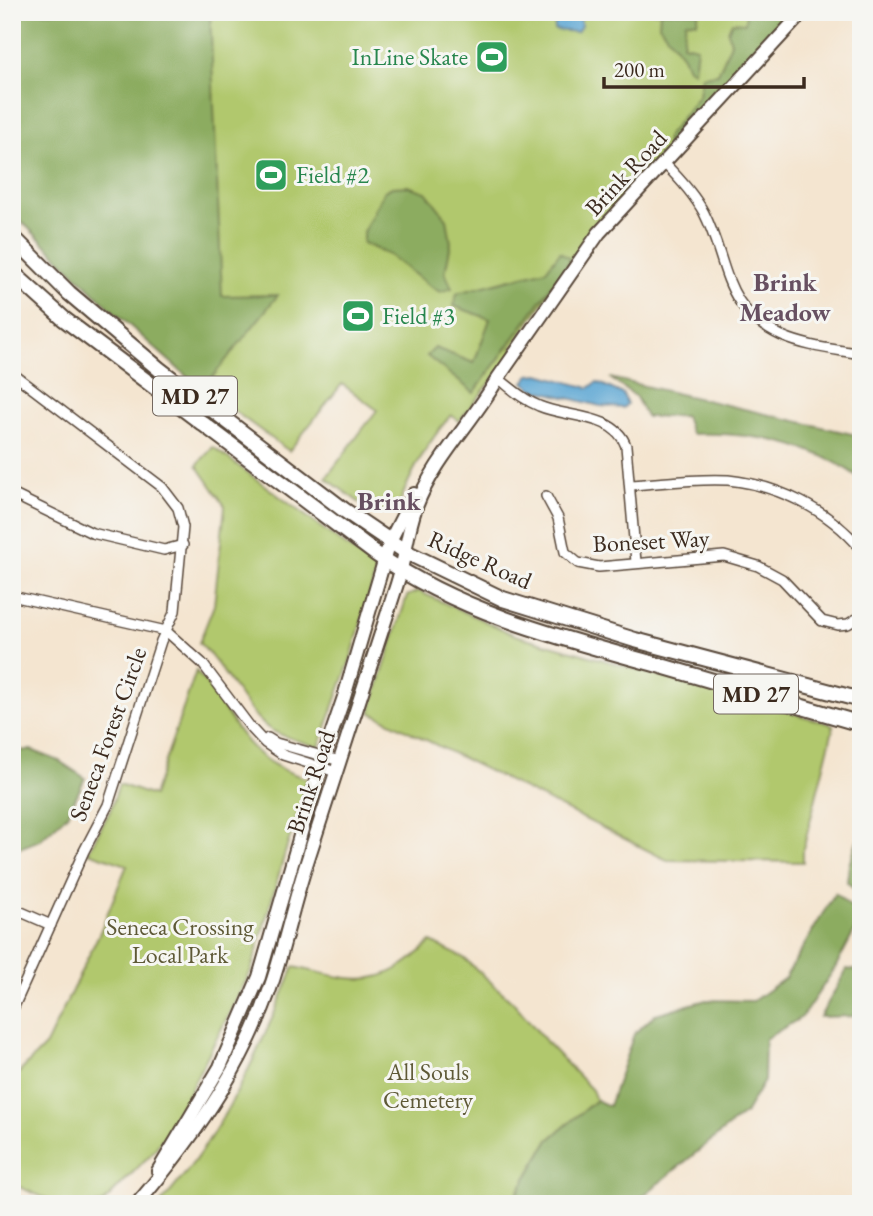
<svg xmlns="http://www.w3.org/2000/svg" width="873" height="1216" font-family="'EB Garamond',serif">
<style>
.green{fill:#b1c86d;stroke:#767946;stroke-width:2}
.forest{fill:#8cac60;stroke:#646b3f;stroke-width:2}
.water{fill:#5ba6d3;stroke:#4b6878;stroke-width:2}
.lines{fill:none;stroke-linecap:round;stroke-linejoin:round}
.minor-casing{stroke:#574639;stroke-width:12}
.major-casing{stroke:#574639;stroke-width:16}
.highway-casing{stroke:#574639;stroke-width:18}
.minor{stroke:#fff;stroke-width:9}
.major{stroke:#fff;stroke-width:12}
.highway{stroke:#fff;stroke-width:14}
.labels{text-anchor:middle;stroke-width:6;stroke-linejoin:round;paint-order:stroke}
.shield{fill:#f6f6f2;stroke:#73675e;stroke-width:2}
.shield-label{font-size:23px;font-weight:bold;fill:#3b2a1e}
.leisure-label{font-size:24px;fill:#27864d;stroke:#f6f6f2;text-anchor:start}
.street-label{font-size:24px;fill:#3b2a1e;stroke:#f6f6f2}
.park-label{font-size:24px;fill:#5e5936;stroke:#f6f6f2}
.neighbourhood-label{font-size:26px;font-weight:bold;fill:#675061;stroke:#f6f6f2}
</style>
<rect width="100%" height="100%" fill="#f6f6f2"/>
<filter id="ink" filterUnits="userSpaceOnUse"><feTurbulence type="fractalNoise" baseFrequency=".0143" numOctaves="2"/><feDisplacementMap in="SourceGraphic" scale="14" xChannelSelector="R" yChannelSelector="G"/><feConvolveMatrix kernelMatrix="1 2 1 2 8 2 1 2 1" color-interpolation-filters="sRGB"/></filter>
<filter id="wash" filterUnits="userSpaceOnUse"><feTurbulence type="fractalNoise" baseFrequency=".00686" numOctaves="4" result="noise"/><feDisplacementMap in="SourceGraphic" scale="28" xChannelSelector="R" yChannelSelector="G"/><feGaussianBlur stdDeviation="1.57" result="paint"/><feColorMatrix in="noise" values="0 0 0 0 0 0 0 0 0 0 0 0 0 0 0 0 0 1.4 0 .05"/><feComposite in="paint" operator="in"/></filter>
<g filter="url(#wash)">
<rect width="100%" height="100%" fill="#f4e5d0"/>
<g class="green">
<path d="M12 12H793L597 224 512 348 517 350 459 421 451 415C427 443 410 473 398 508L372 512 326 478 377 410 342 384 289 451 190 379Z"/>
<path d="M213 447 373 566 376 571 351 658 319 747C303 742 283 738 268 728 244 710 224 666 199 643L214 605 225 506 197 465Z"/>
<path d="M418 591 515 635 834 725 803 850V862L667 860 370 712 407 596Z"/>
<path d="M196 671C237 717 238 758 306 778L308 782 285 853 251 971 170 1129 152 1153 102 1204H59L12 1184V1080L46 1045 100 932 127 865 88 852 110 811 119 784 153 796Z"/>
<path d="M431 942 464 958 514 1003 548 1044 592 1090 596 1100 549 1140 511 1204H160C222 1136 259 1051 294 967 359 981 379 992 431 942Z"/>
</g>
<g class="forest">
<path d="M12 12H210L222 296 278 295 202 390 111 309 12 212Z"/>
<path d="M660 12H699L697 22 686 21 683 44 697 47 694 71 688 68 683 56 659 25Z"/>
<path d="M746 12H797L668 151 666 138 699 95 702 76 718 74 731 43 728 31 732 22 745 23Z"/>
<path d="M408 186 426 192 447 219 451 243 445 273 452 288 440 292 430 286 389 255 363 243V233L384 191 392 187Z"/>
<path d="M560 252 571 259 474 393 427 356 435 348 474 363 490 319 454 306 457 293 546 270Z"/>
<path d="M610 378 861 436V479C812 442 751 432 691 434L685 416 646 417 636 397Z"/>
<path d="M31 750 59 761 85 778 68 814 40 840 12 851V751Z"/>
<path d="M861 840V895L847 882 849 865 857 841Z"/>
<path d="M835 893 861 916V919L835 968 802 1017 765 1039 764 1081 746 1112 633 1204H511L549 1140 596 1100 609 1106 634 1034 656 1014 706 1000 753 1001 785 978Z"/>
<path d="M847 969 861 971V1005L856 1016 820 1017Z"/>
</g>
<g class="water">
<path d="M554 12H580L581 26 577 32 555 30Z"/>
<path d="M539 374 589 388 597 382 623 394 627 404 623 408 600 406 533 389 524 382 530 375Z"/>
</g>
</g>
<g filter="url(#ink)">
<g class="lines">
<defs>
<g id="minor">
<path d="M664 163C679 178 694 194 704 213 729 262 721 308 782 336 807 347 834 349 861 354"/>
<path d="M12 373 162 487 178 508 183 527 175 611 161 641 108 805 84 851 12 1011"/>
<path d="M498 378C511 388 523 400 539 406 566 418 615 413 626 446L636 562"/>
<path d="M630 485C662 483 696 478 728 480 778 485 829 510 861 549"/>
<path d="M12 494 92 533 164 550 183 545"/>
<path d="M546 496 558 518 565 552 578 563 599 567 724 556 758 566 782 579 822 621 838 625 848 624 861 616"/>
<path d="M12 596 166 631 202 663 251 728 265 743 283 755 336 772"/>
<path d="M268 738 276 743 340 761"/>
<path d="M12 908 51 925"/>
</g>
<g id="major">
<path d="M158 1171 220 1067 259 977 320 767 344 697 390 541 414 494"/>
<path d="M137 1204C199 1131 251 1057 278 964 288 930 296 895 307 862 337 769 367 677 397 584 405 559 407 532 416 507 434 459 473 422 498 378L599 233 803 12"/>
</g>
<g id="highway">
<path d="M12 236 69 293 159 369 344 510 406 552 503 599 635 640 861 700"/>
<path d="M12 272 64 319 376 554C458 611 556 637 651 663 721 683 791 704 861 724"/>
</g>
</defs>
<use href="#minor" class="minor-casing"/>
<use href="#major" class="major-casing"/>
<use href="#highway" class="highway-casing"/>
<use href="#minor" class="minor"/>
<use href="#major" class="major"/>
<use href="#highway" class="highway"/>
</g>
</g>
<defs>
<symbol id="stadium-square" viewBox="-11 -11 22 22"><rect x="-9" y="-9" width="18" height="18" rx="4" fill="#2e9e5b" stroke="#f6f6f2"/><path d="M0-5a6.5 5 0 1 0 0 10a6.5 5 0 1 0 0-10ZM-3.5-1.8h7v3.6h-7Z" fill="#fff"/></symbol>
</defs>
<g fill-rule="evenodd">
<use href="#stadium-square" x="473" y="38" width="38" height="38"/>
<use href="#stadium-square" x="252" y="156" width="38" height="38"/>
<use href="#stadium-square" x="339" y="297" width="38" height="38"/>
</g>
<g class="labels">
<g class="shield">
<rect x="153" y="376.5" width="84" height="39" rx="5"/>
<rect x="714" y="674.5" width="84" height="39" rx="5"/>
</g>
<g class="shield-label">
<text x="195" y="404">MD 27</text>
<text x="756" y="702">MD 27</text>
</g>
<g class="leisure-label">
<text x="468" y="65" text-anchor="end">InLine Skate</text>
<text x="296" y="183">Field #2</text>
<text x="382" y="324">Field #3</text>
</g>
<g class="street-label">
<text transform="translate(626 173) rotate(-47)" y="8">Brink Road</text>
<text transform="translate(651 541) rotate(-3)" y="8">Boneset Way</text>
<text transform="translate(480 560) rotate(24)" y="8">Ridge Road</text>
<text transform="translate(108 734) rotate(-70)" y="8">Seneca Forest Circle</text>
<text transform="translate(311 782) rotate(-72)" y="8">Brink Road</text>
</g>
<g class="park-label">
<text x="180" y="935">Seneca Crossing<tspan x="180" dy="28">Local Park</tspan></text>
<text x="428" y="1080">All Souls<tspan x="428" dy="28">Cemetery</tspan></text>
</g>
<g class="neighbourhood-label">
<text x="785" y="291">Brink<tspan x="785" dy="30">Meadow</tspan></text>
<text x="389" y="510">Brink</text>
</g>
</g>
<rect width="873" height="1216" fill="none" stroke="#f6f6f2" stroke-width="42"/>
<path d="M604 77v10h200v-10" fill="none" stroke="#3b2a1e" stroke-width="3.5"/>
<text x="614" y="77" font-size="21" fill="#3b2a1e" stroke="#f6f6f2" stroke-width="5" paint-order="stroke">200 m</text>
</svg>
